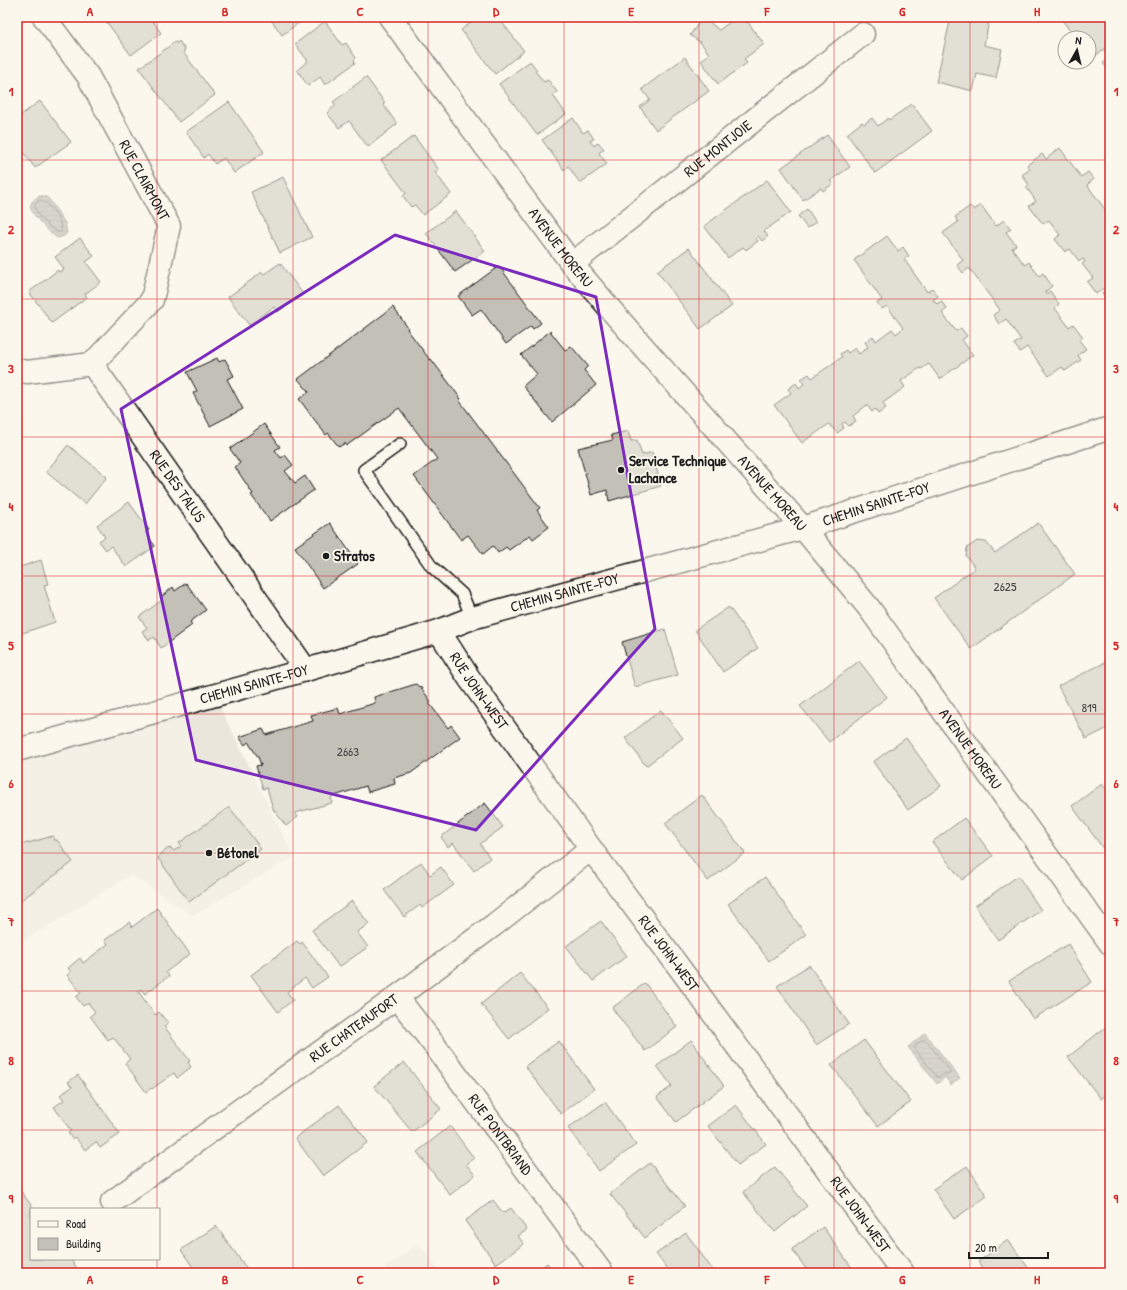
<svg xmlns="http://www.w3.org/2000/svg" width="1127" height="1290" font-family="'Patrick Hand',sans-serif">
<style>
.built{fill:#eae6dc}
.water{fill:url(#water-rules);stroke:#74726e}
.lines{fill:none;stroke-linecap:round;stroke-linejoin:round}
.shore{stroke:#575653;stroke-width:1}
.building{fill:#c3c0b8;stroke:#1c1c1c}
.lane-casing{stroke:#1c1c1c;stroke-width:14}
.street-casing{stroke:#1c1c1c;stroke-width:25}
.secondary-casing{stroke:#1c1c1c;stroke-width:25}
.lane{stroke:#fbf7ec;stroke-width:11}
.street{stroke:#fbf7ec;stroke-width:22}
.secondary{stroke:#fbf7ec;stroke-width:22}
.marked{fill:none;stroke:#7b2cbf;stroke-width:3;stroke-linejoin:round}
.grid{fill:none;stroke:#d62828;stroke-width:1;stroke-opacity:0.55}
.poi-dot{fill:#1c1c1c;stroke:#fbf7ec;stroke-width:1.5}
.labels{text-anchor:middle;stroke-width:3.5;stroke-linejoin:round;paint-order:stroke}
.number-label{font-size:13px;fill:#464543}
.street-label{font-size:15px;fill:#1c1c1c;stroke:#fbf7ec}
.poi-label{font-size:15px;font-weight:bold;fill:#1c1c1c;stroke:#fbf7ec;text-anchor:start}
.neatline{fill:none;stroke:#d62828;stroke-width:1.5}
.grid-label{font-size:13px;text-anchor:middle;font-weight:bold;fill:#d62828}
</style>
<defs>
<pattern id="water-rules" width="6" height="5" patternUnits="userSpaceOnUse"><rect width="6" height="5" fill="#afaca5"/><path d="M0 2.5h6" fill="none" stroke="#96938d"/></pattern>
</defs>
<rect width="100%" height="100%" fill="#fbf7ec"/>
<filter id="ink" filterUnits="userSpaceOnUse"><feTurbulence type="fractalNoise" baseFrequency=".025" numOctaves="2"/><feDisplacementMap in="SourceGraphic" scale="8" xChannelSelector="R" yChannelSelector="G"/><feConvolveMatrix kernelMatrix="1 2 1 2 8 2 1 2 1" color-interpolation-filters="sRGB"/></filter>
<g filter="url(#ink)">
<g class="built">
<path d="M214 695 294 857 193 916 131 875 17 945V750Z"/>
<path d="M418 1243 441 1273H378Z"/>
</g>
<g class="water">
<path d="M39 196H44L49 199 65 223 67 233 64 236 58 238C49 233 46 228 39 221 31 211 25 204 39 196Z"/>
<path d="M925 1033 960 1078 951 1085 945 1077 937 1084 908 1047Z"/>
</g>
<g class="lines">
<g class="shore">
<path d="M40 200C49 201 64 224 61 232 54 234 39 217 36 210 34 208 35 207 35 204Z"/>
<path d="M923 1040H926L950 1071V1074H944L939 1077H937L915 1049V1046Z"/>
</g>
</g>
<g class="building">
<path d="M103 17H150L161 33 131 55Z"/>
<path d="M269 17H307L282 35Z"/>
<path d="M478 17H498L524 51 495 74 461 30Z"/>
<path d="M703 17 719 30 737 17H744L764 44 744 59 747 63 718 84 701 61 709 54 701 43 690 35Z"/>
<path d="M951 17H990L984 45 1002 49 996 78 977 74 973 91 936 82Z"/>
<path d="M1060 17H1110V45L1095 56 1089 48V38H1075Z"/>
<path d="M325 21 342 45 346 43 356 58 354 60 355 63 325 85 320 77 308 86 297 70 308 61 295 44Z"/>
<path d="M179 41 185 50 183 52 215 95 179 122 139 68 175 42 177 43Z"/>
<path d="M685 57 709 91 656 130 640 107 650 100 642 89Z"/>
<path d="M1110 58V73L1103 63Z"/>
<path d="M529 62H531L537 70 535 71 544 82 548 80 557 92 553 95 566 114 537 135 499 84Z"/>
<path d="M366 77 385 103 383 104 397 124 368 147 349 121 339 128 327 113 336 105 333 102Z"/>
<path d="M40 101 71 142 35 168 17 144V134L20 132 17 128V118Z"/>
<path d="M229 102 264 152 234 173 224 158 215 164 208 154 204 158 186 132Z"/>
<path d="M912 104 932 131 875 173 847 134 862 122 864 124 872 118 878 126 888 118 889 120Z"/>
<path d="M573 118 583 133 588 130 594 139 590 141 594 146 598 142 604 149 599 153 607 164 580 183 568 166 564 170 542 140Z"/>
<path d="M827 135 850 167 830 181 833 184 823 191 821 188 803 200 781 168Z"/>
<path d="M414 136 439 170 435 172 451 194 423 215 415 205 411 207 403 196 406 193 381 160Z"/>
<path d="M1060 148 1081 177 1088 172 1094 179 1087 185 1110 216V303L1102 293 1106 290 1104 288 1096 294 1087 282 1093 278 1082 264 1085 262 1083 259 1079 261 1070 249 1065 252 1055 239 1060 235 1049 220 1043 224 1029 206 1036 201 1026 187 1029 185 1022 175 1030 169 1027 165 1042 154 1046 159Z"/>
<path d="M283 177 312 237 280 253 251 192Z"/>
<path d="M767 180 791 212 764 231 768 236 762 241 758 236 756 238 758 241 746 250 743 247 728 258 704 226Z"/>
<path d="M981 205 996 226 1004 220 1011 229 1006 232 1016 245 1012 248 1025 265 1029 262 1039 276 1043 273 1052 286 1045 292 1046 294 1050 291 1059 304 1055 308 1069 327 1073 324 1083 337 1079 340 1086 349 1078 355 1081 360 1065 371 1062 367 1049 376 1027 347 1020 352 1014 344 1021 340 1006 319 999 324 993 315 1000 310 969 268 963 273 957 265 963 260 943 233 958 222 955 217 970 206 974 210Z"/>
<path d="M807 209 816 222 807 228 798 216Z"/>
<path d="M456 211 485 251 455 272 426 233Z"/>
<path d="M887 236 898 251 903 247 909 256 904 259 927 292 932 288 938 296 933 300 937 304 941 301 947 309 942 313 956 331 961 328 967 336 962 340 973 355 940 379 929 364 921 369 920 368 901 381 905 387 883 403 886 408 878 414 875 409 872 412 867 405 853 416 856 421 849 426 845 422 842 424 844 428 837 433 829 424 802 443 774 405 791 393 788 389 796 383 799 388 804 384 801 379 809 374 812 378 842 357 840 354 846 350 848 353 855 348 859 354 868 347 865 342 873 336 876 341 892 329 896 334 903 328 887 306 882 309 877 303 882 300 854 260Z"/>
<path d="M80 238 94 256 86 262 101 282 85 294 87 297 52 323 29 292 58 270 59 272 64 269 55 257Z"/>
<path d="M689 248 732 306 700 329 657 271Z"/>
<path d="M280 263 303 294 277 312 274 307 249 325 228 297 262 272 264 274Z"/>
<path d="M499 266 541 323 533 329 531 326 506 344 481 309 472 315 458 296Z"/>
<path d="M393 307 408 328 407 329 430 360 431 359 461 399 459 400 540 508 537 510 549 527 533 539 530 535 509 550 506 547 498 553 493 546 483 554 468 535 461 540 414 476 437 459 399 408 346 446 345 443 339 447 328 433 326 435 299 399 309 392 298 379Z"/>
<path d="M550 331 565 350 571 346 588 366 584 370 596 385 552 422 523 386 537 374 521 355Z"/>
<path d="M217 358 219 362 225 359 234 376 227 379 243 409 210 426 193 393 197 391 187 372Z"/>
<path d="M17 423 22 424 17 446Z"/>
<path d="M264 424 280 447 275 450 281 458 285 455 293 465 285 471 295 483 305 476 314 490 270 521 251 495 253 494 235 467 240 463 230 449Z"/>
<path d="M628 431 631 441 637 440 642 455 652 452 661 486 609 501 607 490 591 495 578 448 613 440 611 435Z"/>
<path d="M68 445 107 477 85 504 46 472Z"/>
<path d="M129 502 149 530 145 532 155 546 126 567 111 546 106 550 99 541 105 537 97 525Z"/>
<path d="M330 523 358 564 323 588 295 547Z"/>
<path d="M1038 523 1075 574 971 649 934 598 975 568 966 556 967 548 977 541 986 542 995 553Z"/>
<path d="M41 560 48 584 44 585 55 622 17 635V568Z"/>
<path d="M186 583 206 610 190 622 192 625 161 648 154 637 149 640 142 631 147 628 139 617 162 600 160 598 173 587 175 591Z"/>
<path d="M729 607 758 648 723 672 695 630Z"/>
<path d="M665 629 678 675 635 687 622 642Z"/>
<path d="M1110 660V727L1086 739 1058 686Z"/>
<path d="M859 661 887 697 829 742 800 706Z"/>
<path d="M416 684 419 687 420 686 431 702 429 703 448 728 451 725 460 737 411 773 394 778 395 784 368 792 366 786 331 797 332 803 295 813 298 817 286 826 273 809 267 788 263 789 256 766 261 765 258 757 248 742 245 745 239 737 263 729 266 735 313 721 311 715 338 708 340 714 375 703 374 697Z"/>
<path d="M661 710 683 738 646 766 625 738Z"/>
<path d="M906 738 941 786 908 810 873 762Z"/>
<path d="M1102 784 1110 794V858L1072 806Z"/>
<path d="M702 795 745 853 708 881 665 823Z"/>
<path d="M485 803 503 827 480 844 490 858 474 871 453 843 448 847 441 837Z"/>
<path d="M228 808H230L238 818 261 849 189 902 158 858 160 856 159 855 169 848V849L171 848 174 851 181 846 179 843Z"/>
<path d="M964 818 993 856 962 880 932 842Z"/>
<path d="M53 836 54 840H57L73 862 17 903V846Z"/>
<path d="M421 862 430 875 441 867 454 885 422 908 420 905 404 917 384 890Z"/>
<path d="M1018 876 1041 910 998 940 975 906Z"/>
<path d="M765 877 806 935 769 961 728 904Z"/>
<path d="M352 901 369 924 357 932 368 947 339 967 312 930Z"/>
<path d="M157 908 190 954 166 972 169 976 145 994 141 989 138 991 155 1015 159 1012 168 1023 164 1026 190 1061 188 1062 191 1067 177 1078 174 1073 152 1089 151 1088 146 1092 125 1063 130 1059 113 1037 108 1040 90 1016 95 1012 88 1003 83 1006 76 997 81 993 67 975 71 972 68 968 80 958 83 963 108 944 105 940 129 922 132 927Z"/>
<path d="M601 921 627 956 593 981 566 946Z"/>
<path d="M297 941 300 944 302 942 328 977 312 988 305 978 287 992 293 1000 278 1012 251 975Z"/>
<path d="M1068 944 1092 982 1033 1019 1009 981Z"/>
<path d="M809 965 849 1024 816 1045 777 986Z"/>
<path d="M520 973 548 1008 509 1039 481 1004Z"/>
<path d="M645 983 677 1027 645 1051 612 1008Z"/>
<path d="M1107 1026 1110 1029V1092L1101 1099 1068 1057Z"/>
<path d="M691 1040 724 1086 676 1122 657 1097 672 1086 657 1066Z"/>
<path d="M864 1040 911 1102 878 1126 831 1065Z"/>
<path d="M559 1041 594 1089 561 1114 525 1066Z"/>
<path d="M404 1062 441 1109 412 1132 374 1086Z"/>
<path d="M78 1075 120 1134 100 1148 96 1142 85 1150 75 1137 72 1139 68 1133 71 1131 54 1107 64 1100 60 1095 72 1087 68 1082Z"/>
<path d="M605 1102 636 1145 599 1171 568 1128Z"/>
<path d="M339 1105 368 1142 323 1176 295 1138Z"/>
<path d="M736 1105 766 1144 738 1165 708 1126Z"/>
<path d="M450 1126 474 1158 466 1164 475 1175 450 1195 417 1152Z"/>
<path d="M650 1163 685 1206 645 1238 610 1194Z"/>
<path d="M967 1166 987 1196 954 1219 933 1189Z"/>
<path d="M775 1167 807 1206 775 1232 743 1192Z"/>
<path d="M17 1186 34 1209H31V1259H70L77 1268 71 1273H17Z"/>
<path d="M493 1200 503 1213 511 1208 527 1230 518 1236 524 1244 496 1264 465 1221Z"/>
<path d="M216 1226 250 1273H197L181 1250Z"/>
<path d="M823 1227 852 1268 846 1273H809L792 1249Z"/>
<path d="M686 1233 715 1273H670L656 1254Z"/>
<path d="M1008 1240 1032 1273H986L978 1262Z"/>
<path d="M547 1263 555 1273H535Z"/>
</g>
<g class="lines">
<defs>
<path id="lane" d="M400 444 364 470 432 567 462 594 472 618"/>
<g id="street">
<path id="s1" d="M44 17 88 76 169 226 152 300 92 364"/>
<path id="s2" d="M390 17 572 264 617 317 803 528 869 608 1110 943"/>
<path id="s3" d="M572 264 863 34"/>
<path id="s4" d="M92 364 306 670"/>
<path d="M17 370 27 372 92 364"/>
<path id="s5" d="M439 631 469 678 591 849 687 978 903 1273"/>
<path id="s6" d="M397 997 435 1046 602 1273"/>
<path id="s7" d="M112 1202 397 997 494 925 591 849"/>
</g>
<g id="secondary">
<path id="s8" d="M17 750 306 670 439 631 472 618 803 528 1110 428"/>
</g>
</defs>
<use href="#lane" class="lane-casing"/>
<use href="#street" class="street-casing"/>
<use href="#secondary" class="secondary-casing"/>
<use href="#lane" class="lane"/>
<use href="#street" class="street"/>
<use href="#secondary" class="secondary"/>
</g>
</g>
<path d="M0 0H1127V1290H0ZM395 235 596 297 655 629 476 830 196 760 121 409Z" fill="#fbf7ec" fill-opacity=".55" fill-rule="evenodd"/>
<path class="marked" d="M395 235 596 297 655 629 476 830 196 760 121 409Z"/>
<path class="grid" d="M157 17V1209M293 17V1273M428 17V1273M564 17V1273M699 17V1273M834 17V1273M970 17V1273M17 160H1110M17 299H1110M17 437H1110M17 576H1110M17 714H1110M17 853H1110M17 991H1110M17 1130H1110M157 1259V1273"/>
<g class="poi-dot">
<circle cx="621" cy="470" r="4"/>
<circle cx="326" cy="556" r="4"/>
<circle cx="209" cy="853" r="4"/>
</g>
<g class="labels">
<g class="number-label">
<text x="1005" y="591">2625</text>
<text x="1089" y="712">819</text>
<text x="348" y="756">2663</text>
</g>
<g class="street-label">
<text dy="5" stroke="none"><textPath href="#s3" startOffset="186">RUE MONTJOIE</textPath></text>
<text dy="5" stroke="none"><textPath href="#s1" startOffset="192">RUE CLAIRMONT</textPath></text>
<text dy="5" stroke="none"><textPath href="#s2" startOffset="287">AVENUE MOREAU</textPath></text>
<text dy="5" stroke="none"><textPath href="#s4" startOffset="149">RUE DES TALUS</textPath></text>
<text dy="5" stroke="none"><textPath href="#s2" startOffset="611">AVENUE MOREAU</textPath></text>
<text dy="5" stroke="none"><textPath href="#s8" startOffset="894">CHEMIN SAINTE-FOY</textPath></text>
<text dy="5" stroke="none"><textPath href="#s8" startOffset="570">CHEMIN SAINTE-FOY</textPath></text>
<text dy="5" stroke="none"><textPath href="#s8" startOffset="246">CHEMIN SAINTE-FOY</textPath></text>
<text dy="5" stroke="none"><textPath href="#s5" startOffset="72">RUE JOHN-WEST</textPath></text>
<text dy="5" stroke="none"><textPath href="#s2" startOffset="935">AVENUE MOREAU</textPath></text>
<text dy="5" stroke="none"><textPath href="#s5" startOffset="396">RUE JOHN-WEST</textPath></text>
<text dy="5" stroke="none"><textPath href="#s7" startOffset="298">RUE CHATEAUFORT</textPath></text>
<text dy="5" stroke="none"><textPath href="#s6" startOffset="172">RUE PONTBRIAND</textPath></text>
<text dy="5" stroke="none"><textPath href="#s5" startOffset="720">RUE JOHN-WEST</textPath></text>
</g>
<g class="poi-label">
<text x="629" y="466">Service Technique<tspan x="629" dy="17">Lachance</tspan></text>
<text x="334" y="561">Stratos</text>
<text x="217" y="858">Bétonel</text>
</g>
</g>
<rect width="1127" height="1290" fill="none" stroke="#fbf7ec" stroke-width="44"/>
<rect x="30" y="1208" width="130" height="52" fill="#fbf7ec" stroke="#a29f99"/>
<rect x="38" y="1221" width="20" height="6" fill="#fbf7ec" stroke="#a29f99"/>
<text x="66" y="1228" font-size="12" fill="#1c1c1c">Road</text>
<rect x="38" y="1238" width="20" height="12" fill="#c3c0b8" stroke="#a29f99"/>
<text x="66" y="1248" font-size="12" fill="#1c1c1c">Building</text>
<g transform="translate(1077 50) rotate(8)"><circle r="19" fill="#fbf7ec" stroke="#a29f99"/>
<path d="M0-3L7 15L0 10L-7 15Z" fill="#1c1c1c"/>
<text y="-6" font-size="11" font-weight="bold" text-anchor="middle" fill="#1c1c1c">N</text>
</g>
<path d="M969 1252v6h79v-6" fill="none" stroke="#1c1c1c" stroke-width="2"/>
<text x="975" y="1252" font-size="12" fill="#1c1c1c" stroke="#fbf7ec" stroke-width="3" paint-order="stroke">20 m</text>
<rect x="22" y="22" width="1083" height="1246" class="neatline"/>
<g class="grid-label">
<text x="90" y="16">A</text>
<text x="225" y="16">B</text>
<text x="360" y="16">C</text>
<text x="496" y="16">D</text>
<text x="631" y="16">E</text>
<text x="767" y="16">F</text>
<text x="902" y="16">G</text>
<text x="1037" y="16">H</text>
<text x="11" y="96">1</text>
<text x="1116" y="96">1</text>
<text x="11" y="234">2</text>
<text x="1116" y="234">2</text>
<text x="11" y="373">3</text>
<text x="1116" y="373">3</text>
<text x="11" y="511">4</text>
<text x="1116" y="511">4</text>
<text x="11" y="650">5</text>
<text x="1116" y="650">5</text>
<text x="11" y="788">6</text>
<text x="1116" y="788">6</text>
<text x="11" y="926">7</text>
<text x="1116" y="926">7</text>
<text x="11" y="1065">8</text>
<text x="1116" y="1065">8</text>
<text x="11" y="1203">9</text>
<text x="1116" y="1203">9</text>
<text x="90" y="1284">A</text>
<text x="225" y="1284">B</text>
<text x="360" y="1284">C</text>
<text x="496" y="1284">D</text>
<text x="631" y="1284">E</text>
<text x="767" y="1284">F</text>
<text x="902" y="1284">G</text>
<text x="1037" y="1284">H</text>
</g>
</svg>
